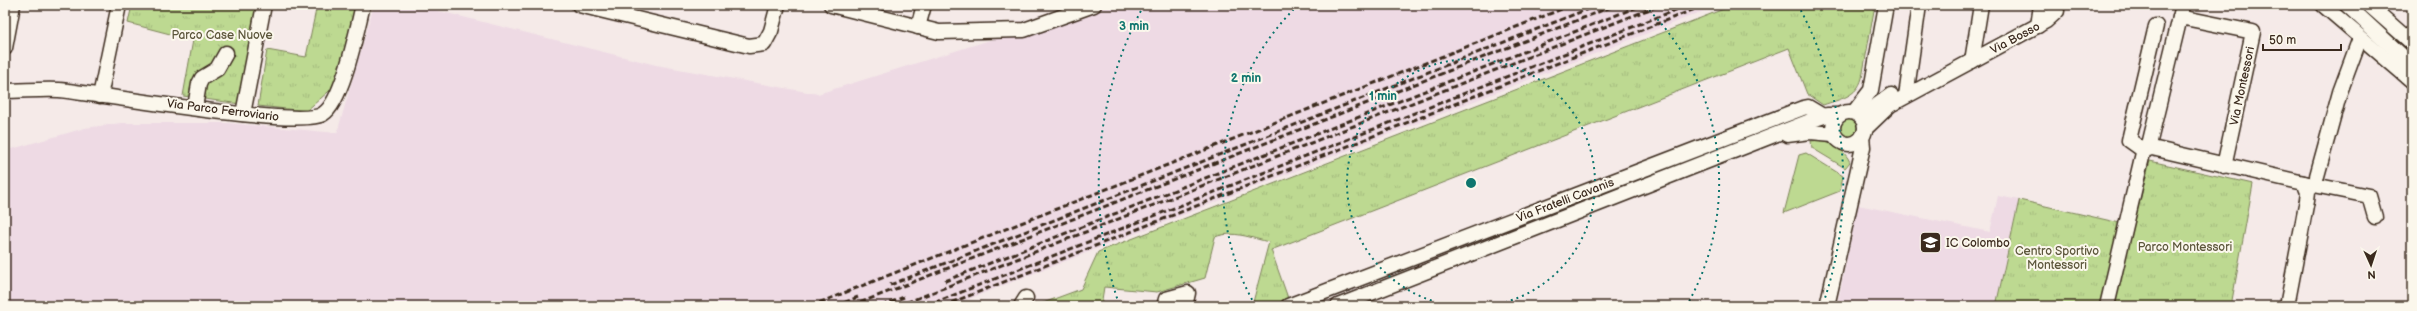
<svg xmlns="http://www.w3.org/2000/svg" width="2417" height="311" font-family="'Balsamiq Sans',sans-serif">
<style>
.built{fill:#eedae4}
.grass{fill:#bdd991;stroke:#7c8258}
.park{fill:url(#park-tufts);stroke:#7c8258}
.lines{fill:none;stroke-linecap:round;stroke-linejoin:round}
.minor-casing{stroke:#3b2a1e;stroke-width:17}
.minor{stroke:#fbf7ec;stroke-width:14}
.rail{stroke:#3b2a1e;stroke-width:3;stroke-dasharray:6 3;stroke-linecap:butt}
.ring{fill:none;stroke:#0f766e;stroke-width:2;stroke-dasharray:2 4}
.labels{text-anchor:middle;stroke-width:4;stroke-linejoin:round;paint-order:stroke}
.park-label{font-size:12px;fill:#5c563b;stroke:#fbf7ec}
.street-label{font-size:12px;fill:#3b2a1e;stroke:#fbf7ec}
.poi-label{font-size:12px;fill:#3b2a1e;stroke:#fbf7ec;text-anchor:start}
.centre{fill:#0f766e;stroke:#fbf7ec;stroke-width:2}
.ring-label{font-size:12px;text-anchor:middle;font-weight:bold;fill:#0f766e;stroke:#fbf7ec;stroke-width:4;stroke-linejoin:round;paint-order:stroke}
</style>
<defs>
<pattern id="park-tufts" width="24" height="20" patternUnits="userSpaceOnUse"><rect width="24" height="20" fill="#bdd991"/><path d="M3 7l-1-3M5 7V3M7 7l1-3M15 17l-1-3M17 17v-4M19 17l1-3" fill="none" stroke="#a3ba7d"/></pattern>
</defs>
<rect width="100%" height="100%" fill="#f5eae8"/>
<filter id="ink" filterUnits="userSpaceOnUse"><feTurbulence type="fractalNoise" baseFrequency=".025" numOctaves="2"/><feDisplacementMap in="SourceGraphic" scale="8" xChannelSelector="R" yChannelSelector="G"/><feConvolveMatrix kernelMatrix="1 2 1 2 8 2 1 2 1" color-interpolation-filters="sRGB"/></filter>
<g filter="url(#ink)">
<g class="built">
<path d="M374 5H415L656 65 818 94 1102 5H1719L951 306H5V151L85 128 121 123H229L337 133Z"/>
<path d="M1998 196 2019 200 1996 306H1851L1838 302 1858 205 1990 232Z"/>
</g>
<g class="grass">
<circle cx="1849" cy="128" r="10"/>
<path d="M1820 140C1832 141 1845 151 1850 162L1845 168 1812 148 1811 141Z"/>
<path d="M1806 153 1843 176 1840 191 1784 213 1799 155Z"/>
</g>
<g class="park">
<path d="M132 5H257L240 104 183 96 193 40 128 23Z"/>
<path d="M317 5H356L335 86 306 111 258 106 267 50 306 57Z"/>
<path d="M1734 5H1875L1862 78C1857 97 1840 99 1823 105L1807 94 1789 48 1271 250 1288 298 1275 306H1252L1269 242C1251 238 1233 230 1215 237L1205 278 1157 292 1104 287 1101 306H1035L1081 289 1098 252Z"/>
<path d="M2150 161 2253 184 2231 306H2113Z"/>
<path d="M2019 200 2120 223 2101 306H1996Z"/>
</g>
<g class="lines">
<defs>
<g id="minor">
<path d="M579 5 749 46 764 44 771 31 778 5"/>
<path d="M831 5 939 32 1024 30 1094 5"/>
<path d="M2323 5 2412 81"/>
<path d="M2347 5 2412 65"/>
<path d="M2369 5 2412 43"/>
<path d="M2180 17 2253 32 2224 166"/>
<path d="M2038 26 2041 5"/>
<path d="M918 27 924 5"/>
<path d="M5 48 13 5"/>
<path d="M1972 61 1981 5"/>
<path d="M5 91C23 91 42 89 59 90 101 94 300 129 323 114 343 101 357 29 363 5"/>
<path d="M100 96 119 5"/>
<path d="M1906 96 1919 5"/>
<path d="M195 107 199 84 202 78 217 69 226 53"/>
<circle cx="1849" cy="128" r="16"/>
<path d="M1854 112 1871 90 1886 5"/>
<path d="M243 114 264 5"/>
<path d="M1861 117 1891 95"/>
<path d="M1865 129 1890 105 2046 21 2057 11"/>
<path d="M1787 135 1810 132 1833 134"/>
<path d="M2148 149 2183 5"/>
<path d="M2143 150 2129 140 2156 26"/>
<path d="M2317 176 2340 92 2360 38"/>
<path d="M2304 183 2369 196 2375 217"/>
<path d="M1021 306 1026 298"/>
<path d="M1164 306 1166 299 1188 293 1185 306"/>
<path d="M1288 306 1803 108 1808 107 1823 116"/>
<path d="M1338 306 1815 119 1827 115H1838"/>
<path d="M1827 306 1863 147 1862 137"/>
<path d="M2107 306 2143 153 2145 149 2152 148 2304 183 2308 192 2307 200 2287 306"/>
</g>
</defs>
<use href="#minor" class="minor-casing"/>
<use href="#minor" class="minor"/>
<g class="rail">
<path d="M945 281 1642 5"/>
<path d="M890 285 1598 5"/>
<path d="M811 306 1572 5"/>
<path d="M836 306 858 297"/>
<path d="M852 306 1616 5"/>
<path d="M882 306 904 297"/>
<path d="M898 306 1660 5"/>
<path d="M926 306 1688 5"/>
<path d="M943 306 1705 5"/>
</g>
</g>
</g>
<g class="ring">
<path d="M1455 306A124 124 0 1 1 1487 306"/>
<path d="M1255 305A248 248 0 0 1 1297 6M1645 6A248 248 0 0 1 1687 305"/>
<path d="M1119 304A372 372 0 0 1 1144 5M1798 5A372 372 0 0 1 1823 304"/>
</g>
<defs>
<symbol id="school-square" viewBox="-11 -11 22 22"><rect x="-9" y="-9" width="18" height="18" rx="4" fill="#3b2a1e" stroke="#fbf7ec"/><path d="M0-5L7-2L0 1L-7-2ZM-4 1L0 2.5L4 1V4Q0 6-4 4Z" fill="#fff"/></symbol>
</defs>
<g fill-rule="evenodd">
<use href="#school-square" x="1918" y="230" width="25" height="25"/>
</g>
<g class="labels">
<g class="park-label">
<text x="222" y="39">Parco Case Nuove</text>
<text x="2185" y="251">Parco Montessori</text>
<text x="2057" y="255">Centro Sportivo<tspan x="2057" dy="14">Montessori</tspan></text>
</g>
<g class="street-label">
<text transform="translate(2015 38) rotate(-28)" y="4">Via Bosso</text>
<text transform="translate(2242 86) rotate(-78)" y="4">Via Montessori</text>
<text transform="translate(223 110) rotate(7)" y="4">Via Parco Ferroviario</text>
<text transform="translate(1565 200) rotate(-21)" y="4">Via Fratelli Cavanis</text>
</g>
<g class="poi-label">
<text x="1946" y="247">IC Colombo</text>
</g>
</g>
<circle cx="1471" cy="183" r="6" class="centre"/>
<g class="ring-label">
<text x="1134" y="30">3 min</text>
<text x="1246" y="82">2 min</text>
<text x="1383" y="100">1 min</text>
</g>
<rect width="2417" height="311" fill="none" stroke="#fbf7ec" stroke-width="20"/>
<rect x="10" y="10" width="2397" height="291" fill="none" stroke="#3b2a1e" stroke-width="1.5" filter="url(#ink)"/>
<g transform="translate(2371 265) rotate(177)" stroke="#fbf7ec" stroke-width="3" paint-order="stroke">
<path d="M0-3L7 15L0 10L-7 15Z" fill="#3b2a1e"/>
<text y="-6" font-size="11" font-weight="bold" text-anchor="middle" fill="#3b2a1e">N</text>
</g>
<path d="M2263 44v6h78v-6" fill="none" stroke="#3b2a1e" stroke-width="2"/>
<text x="2269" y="44" font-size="12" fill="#3b2a1e" stroke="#fbf7ec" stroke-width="3" paint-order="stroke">50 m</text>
</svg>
